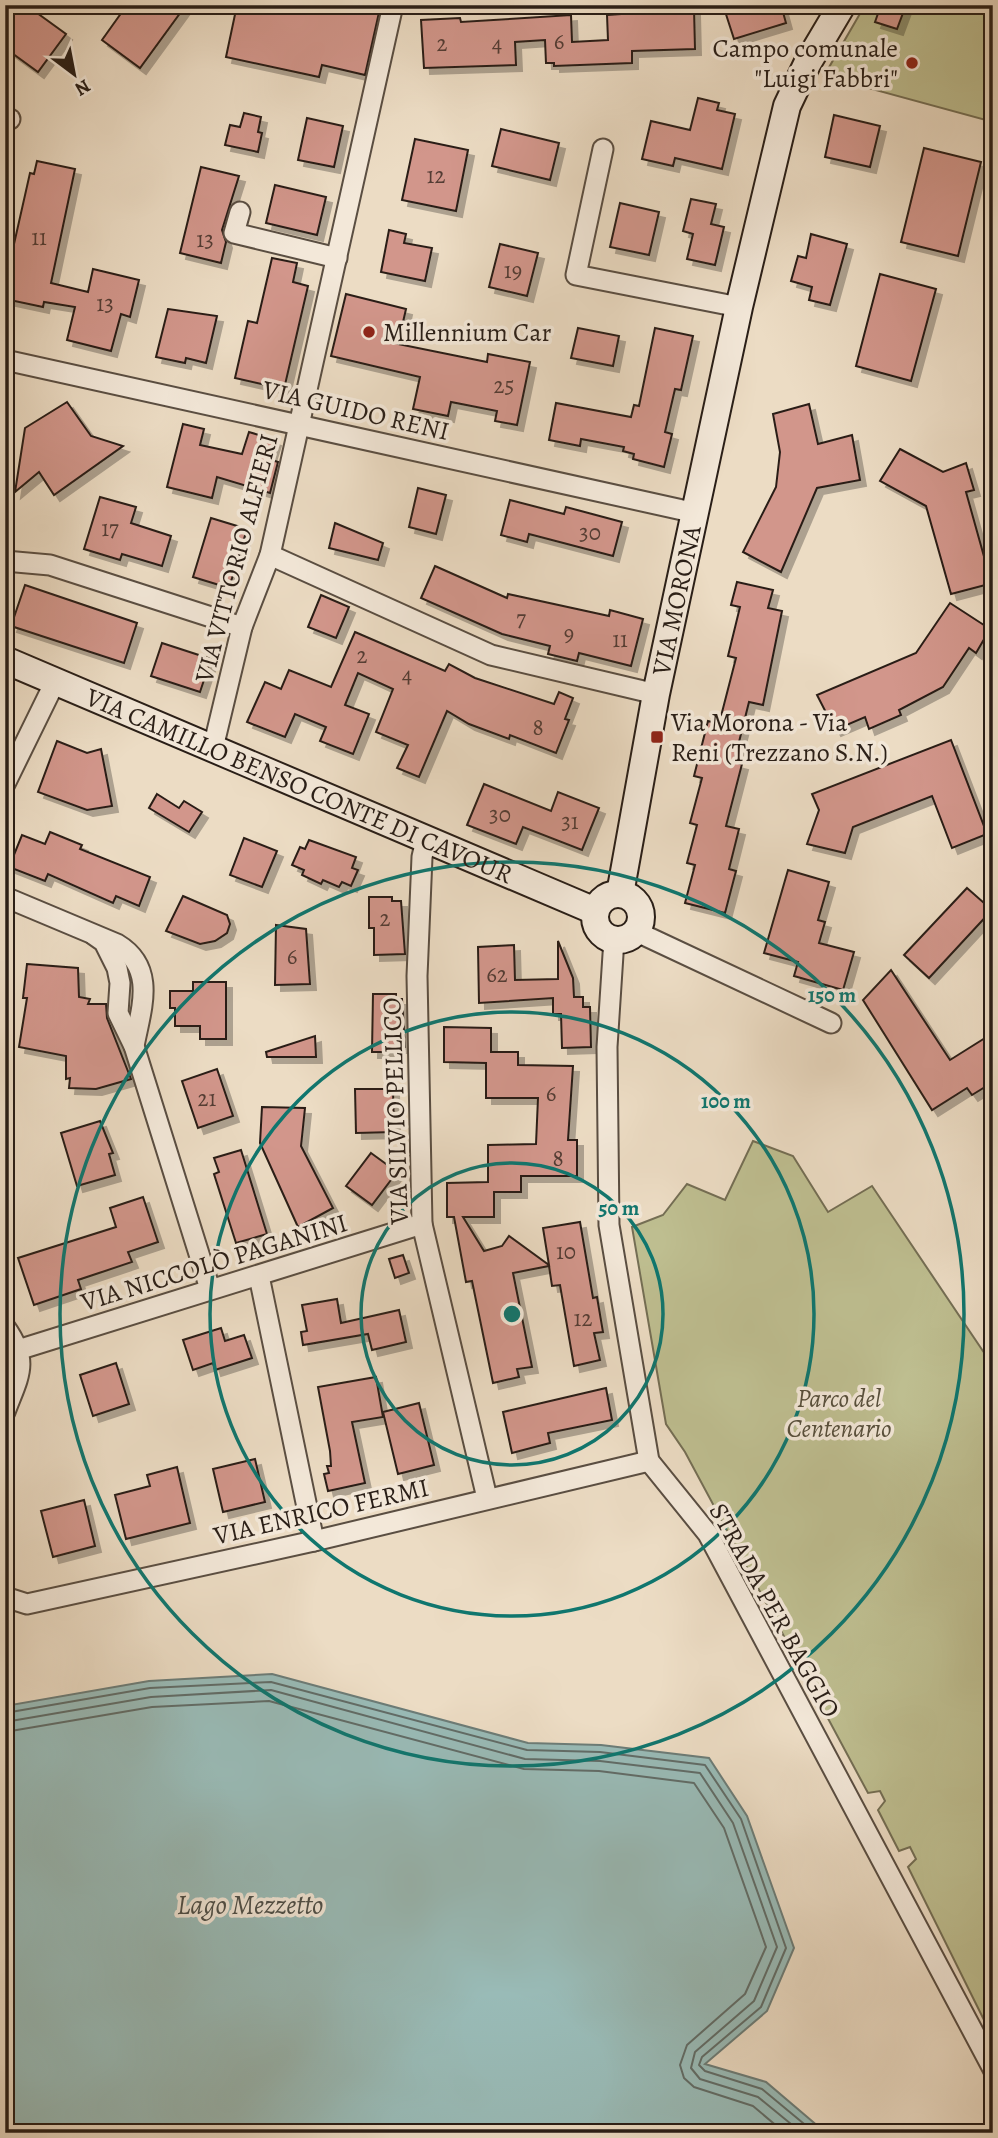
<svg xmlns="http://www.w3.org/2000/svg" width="998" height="2138" font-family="Alegreya,serif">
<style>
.green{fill:#bebe90;stroke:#746e54;stroke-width:2}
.water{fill:#99bbb7;stroke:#6c7c77;stroke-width:2}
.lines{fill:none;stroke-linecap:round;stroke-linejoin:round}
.shore{stroke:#616c67;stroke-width:2}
.building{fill:#d2968b;stroke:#291e17;stroke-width:2;filter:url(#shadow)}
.minor-casing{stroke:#5a4e42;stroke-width:23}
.secondary-casing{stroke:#291e17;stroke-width:30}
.minor{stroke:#f3e8d9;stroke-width:19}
.secondary{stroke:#f3e8d9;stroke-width:26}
.ring{fill:none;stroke:#0f766e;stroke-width:3.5}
.poi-dot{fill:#8f2418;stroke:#f3e8d9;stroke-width:2.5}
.labels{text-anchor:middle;stroke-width:7;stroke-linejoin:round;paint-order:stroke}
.number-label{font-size:23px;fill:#533c34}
.poi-label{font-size:26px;fill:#291e17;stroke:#f3e8d9;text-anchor:start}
.street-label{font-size:26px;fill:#291e17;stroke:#f3e8d9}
.park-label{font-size:26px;font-style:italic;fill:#564e3b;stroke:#f3e8d9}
.water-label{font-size:28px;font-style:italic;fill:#4b4d47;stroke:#f3e8d9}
.centre{fill:#0f766e;stroke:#f3e8d9;stroke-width:3.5}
.ring-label{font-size:21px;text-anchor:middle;font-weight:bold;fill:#0f766e;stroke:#f3e8d9;stroke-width:7;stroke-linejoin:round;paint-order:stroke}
</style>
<defs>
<filter id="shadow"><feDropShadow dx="6" dy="6" stdDeviation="0" flood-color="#0004"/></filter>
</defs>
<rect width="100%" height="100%" fill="#ecdcc4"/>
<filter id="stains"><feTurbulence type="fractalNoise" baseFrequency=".00286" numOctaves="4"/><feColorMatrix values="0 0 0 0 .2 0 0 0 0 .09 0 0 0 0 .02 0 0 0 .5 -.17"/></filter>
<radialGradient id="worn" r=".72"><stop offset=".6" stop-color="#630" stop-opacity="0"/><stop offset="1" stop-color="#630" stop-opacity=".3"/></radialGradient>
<g class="green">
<path d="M865 5H993V122L824 76Z"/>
<path d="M753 1141 793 1156 828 1212 872 1186 993 1366V2017L984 2020 908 1867 916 1859 910 1847 899 1851 878 1810 885 1801 880 1791 868 1793 685 1452 666 1424 632 1227 663 1215 687 1184 725 1200Z"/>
</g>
<path class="water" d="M272 1674 528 1743 601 1745 709 1758 747 1816 794 1948 767 2011 705 2064 766 2082 826 2133H5V1706L149 1681Z"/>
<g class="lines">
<g class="shore">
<path d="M5 1713 150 1688 271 1682 527 1750 600 1752 705 1765 741 1819 786 1948 761 2007 702 2057 699 2065 705 2071 762 2089 815 2133"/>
<path d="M5 1722 151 1697 271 1690 525 1759 600 1761 700 1773 733 1823 777 1947 754 2001 695 2052 691 2068 700 2079 758 2097 802 2133"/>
<path d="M5 1732 152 1707 269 1701 524 1769 599 1771 694 1783 724 1828 766 1947 745 1994 687 2045 680 2065 684 2078 694 2087 753 2106 785 2133"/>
</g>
</g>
<g class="building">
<path d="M5 5H26L66 34 38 72 5 48Z"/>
<path d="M127 5H186L140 68 102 40Z"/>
<path d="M237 5 380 8 365 75 322 65 319 77 226 57Z"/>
<path d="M723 5H781L786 23 734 39Z"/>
<path d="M881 5H906L897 29 875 22Z"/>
<path d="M694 9 695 49 632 51V63L554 66V63H546L545 40 515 42 516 65 424 68 421 20 460 18 461 22 571 15 572 42 608 40 607 15Z"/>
<path d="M698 98 719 103 717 110 735 114 722 169 675 158 673 166 642 159 651 121 690 130Z"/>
<path d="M244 113 261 117 258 132 262 133 258 152 225 145 230 125 240 127Z"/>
<path d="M834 115 880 126 870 167 825 157Z"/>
<path d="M307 118 343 126 334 167 298 160Z"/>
<path d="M501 129 559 143 550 180 492 166Z"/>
<path d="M415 139 468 150 456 211 402 200Z"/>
<path d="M924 148 981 162 958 256 901 242Z"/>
<path d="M37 161 75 169 51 283 88 292 93 269 139 280 130 317 121 314 111 351 67 340 75 307 44 302 43 307 5 299V284L30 173 34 174Z"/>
<path d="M201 167 239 176 222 230 226 242 221 263 180 253Z"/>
<path d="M275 185 326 197 317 235 266 223Z"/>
<path d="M691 199 716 204 711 224 724 227 715 265 687 259 693 234 683 231Z"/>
<path d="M620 203 659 212 649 255 610 247Z"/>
<path d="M389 230 406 234 404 243 432 248 425 281 381 272Z"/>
<path d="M811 234 847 244 830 305 809 300 812 287 791 281 798 256 806 258Z"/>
<path d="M500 244 538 253 527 296 489 287Z"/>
<path d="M272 258 297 263 293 282 308 286 284 389 235 378 248 321 257 323Z"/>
<path d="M880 274 936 289 911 381 856 366Z"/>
<path d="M346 294 406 309 398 344 487 362 488 354 530 362 517 425 495 421 497 411 451 402 448 416 413 409 420 377 331 356Z"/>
<path d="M168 309 217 316 206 363 186 358 185 363 156 357Z"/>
<path d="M578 328 619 336 613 366 571 358Z"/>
<path d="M655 328 693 336 681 390 675 389 665 432 672 434 664 467 633 459 634 454 623 451 624 447 581 439 580 446 549 440 556 403 631 417 634 405 639 406Z"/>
<path d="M67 402 91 436 123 446 54 495 39 472 15 492 25 428Z"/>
<path d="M809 404 818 444 852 435 860 480 817 488 781 572 743 552 776 487 780 452 773 414Z"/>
<path d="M183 424 204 429 200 445 242 454 249 432 275 440 269 459 278 462 270 493 217 477 212 498 167 487Z"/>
<path d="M900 449 943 472 966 463 974 490 966 492 985 560 989 559 993 583 951 594 926 506 880 481Z"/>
<path d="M418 488 446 495 436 534 409 527Z"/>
<path d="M100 497 136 507 131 523 171 536 162 566 122 554 120 560 84 549Z"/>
<path d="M510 500 564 514 566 507 622 522 613 556 529 534 527 542 501 535Z"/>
<path d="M211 518 247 529 229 588 193 577Z"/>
<path d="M335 523 383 543 378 560 329 548Z"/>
<path d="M435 566 507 598 508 594 609 616 610 610 643 619 631 666 579 653 577 661 548 654 550 646 502 634 421 598Z"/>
<path d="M737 582 773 590 768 608 782 611 763 705 749 702 734 762 742 764 726 826 739 829 729 869 736 871 725 913 685 903 695 865 687 863 697 825 690 823 702 778 694 776 708 721 719 724 736 658 728 656 740 607 731 605Z"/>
<path d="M25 585 137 623 124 663 11 626Z"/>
<path d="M321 595 349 607 336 638 308 627Z"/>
<path d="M950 603 990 629 976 653 969 648 943 687 899 710 901 715 869 729 865 717 835 730 817 695 916 653Z"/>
<path d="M355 632 445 671 449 664 475 678 554 704 559 692 573 698 565 719 569 720 556 753 510 735 509 739 469 724 447 711 419 777 397 768 408 745 376 732 393 689 358 673 345 705 369 714 353 754 320 741 326 727 295 714 285 737 247 722 265 682 281 689 289 670 331 687Z"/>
<path d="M162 643 211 659 200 692 151 676Z"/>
<path d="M951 740 987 834 952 848 932 796 853 827 845 853 807 844 819 810 812 794Z"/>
<path d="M57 741 87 753 101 749 112 806 87 810 38 792Z"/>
<path d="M484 784 551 811 558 792 599 808 582 850 523 827 516 844 467 825Z"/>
<path d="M157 794 179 808 184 801 202 812 189 832 149 808Z"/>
<path d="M50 832 82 845 80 849 150 877 139 906 116 896 113 903 48 874 45 881 9 867 22 835 45 844Z"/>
<path d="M244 838 277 851 262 887 230 875Z"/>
<path d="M309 840 356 857 352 868 358 870 351 886 342 882 339 887 323 880 321 884 302 875 304 870 292 865 300 847 305 849Z"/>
<path d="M788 870 829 882 818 920 825 922 819 943 854 952 843 990 794 976 798 962 764 953Z"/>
<path d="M967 888 992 910 929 978 904 955Z"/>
<path d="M183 896 227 915 230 924 227 933 215 941 200 944 166 931Z"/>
<path d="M369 897H392V901H401L405 954 374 955V928H369Z"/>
<path d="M276 925 306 929 310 984 275 985Z"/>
<path d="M558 941 573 978 574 997H583V1007H590L591 1047 562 1048 561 1014H553V998L479 1003 478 947 514 945 515 980 558 979Z"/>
<path d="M27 964 78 968 79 997 90 999 88 1004H106L107 1018 131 1079 96 1089 69 1088 70 1078 66 1079V1056L19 1047 27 998H23Z"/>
<path d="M891 970 950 1060 993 1033V1082L972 1095 967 1088 932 1110 863 1000Z"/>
<path d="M193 982H226V1039H200V1026H175V1008H170V991H193Z"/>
<path d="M373 994H396V999H402L405 1047H398V1052H372Z"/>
<path d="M444 1027 491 1028V1052H518V1065L573 1066 568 1140H577V1176H521V1192H494V1217H463L484 1251 502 1246 509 1236 549 1265 543 1228 580 1222 593 1298 597 1297 603 1332 594 1333 600 1360 574 1366 560 1285 552 1286 549 1266 513 1273 532 1367 517 1369 519 1377 493 1383 472 1281 466 1282 454 1217H447V1183L488 1182V1145L536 1144 538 1098H486V1063L444 1062Z"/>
<path d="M315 1036 316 1057H267L266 1052Z"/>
<path d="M217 1069 233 1116 198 1128 182 1081Z"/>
<path d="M355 1089H393L394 1132 356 1133Z"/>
<path d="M262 1107 305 1108 301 1146 333 1208 298 1227 260 1143Z"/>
<path d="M100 1121 113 1153 109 1154 115 1175 77 1186 61 1133Z"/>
<path d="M241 1150 267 1234 236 1243 214 1174 219 1172 214 1158Z"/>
<path d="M371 1153 397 1172 372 1205 346 1186Z"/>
<path d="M143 1197 158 1242 128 1252 132 1262 78 1280 81 1289 34 1305 18 1258 116 1227 110 1208Z"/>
<path d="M403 1255 409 1273 395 1278 389 1259Z"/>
<path d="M337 1299 341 1323 399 1310 406 1342 372 1350 368 1334 303 1345 301 1332 307 1331 302 1305Z"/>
<path d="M221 1328 225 1341 244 1335 252 1358 215 1370 213 1363 193 1370 183 1340Z"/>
<path d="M116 1363 129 1404 93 1416 80 1375Z"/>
<path d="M376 1377 383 1417 352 1422 365 1483 328 1491 324 1474 329 1473 327 1466H331L330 1451 318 1387Z"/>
<path d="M606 1388 612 1420 548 1433 550 1443 512 1453 503 1412Z"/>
<path d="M419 1403 434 1465 398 1474 383 1412Z"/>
<path d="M255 1459 265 1502 223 1512 213 1469Z"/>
<path d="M177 1467 190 1523 126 1539 115 1495 150 1486 147 1475Z"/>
<path d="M84 1500 95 1546 53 1557 41 1511Z"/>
</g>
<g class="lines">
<defs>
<g id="minor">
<path d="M5 119H10"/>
<path d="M603 149 576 275 739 307"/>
<path d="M240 212 234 233 337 258"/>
<path d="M5 360 696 513"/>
<path d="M270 555 491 655 656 694"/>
<path d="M5 561 50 565 242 627"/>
<path d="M213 748 242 627 270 555 393 5"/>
<path d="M5 784 55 682"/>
<path d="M426 840 422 857 417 976 422 1224 487 1498"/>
<path d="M5 897 117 944C157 968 141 1009 134 1046"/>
<path d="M635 931 831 1023"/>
<path d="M94 935 104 942 117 968 120 983 118 1013 134 1046 210 1289"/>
<path d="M614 939 607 1047 609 1225 649 1461 708 1534 993 2069"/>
<path d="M259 1276 314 1541"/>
<path d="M5 1327C30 1362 19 1375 5 1412"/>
<path d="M21 1349 422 1224"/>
<path d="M5 1597 27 1604 314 1541 649 1461"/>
</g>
<g id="secondary">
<path id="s1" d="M5 660 595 911"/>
<path id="s2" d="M620 894 656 694 739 307 787 106 807 64 842 5"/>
<circle cx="618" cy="917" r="23"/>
</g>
</defs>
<use href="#minor" class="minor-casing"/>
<use href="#secondary" class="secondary-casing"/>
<use href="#minor" class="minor"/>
<use href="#secondary" class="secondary"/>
</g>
<g class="ring">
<circle cx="512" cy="1314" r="151"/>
<circle cx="512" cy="1314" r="302"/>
<circle cx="512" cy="1314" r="452"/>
</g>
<g class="poi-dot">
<circle cx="912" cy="63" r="7"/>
<circle cx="369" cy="332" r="7"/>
<rect x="650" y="730" width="14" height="14" rx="3.5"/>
</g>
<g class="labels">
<g class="number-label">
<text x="559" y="49">6</text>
<text x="442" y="51">2</text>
<text x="497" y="51">4</text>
<text x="436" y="183">12</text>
<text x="39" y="245">11</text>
<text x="205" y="247">13</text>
<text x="513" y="278">19</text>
<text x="105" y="311">13</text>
<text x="504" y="393">25</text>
<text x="110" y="536">17</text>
<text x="590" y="540">30</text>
<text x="521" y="626">7</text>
<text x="569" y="641">9</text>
<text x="620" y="647">11</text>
<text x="362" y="663">2</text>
<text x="407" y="682">4</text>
<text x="538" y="735">8</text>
<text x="500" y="822">30</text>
<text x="570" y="829">31</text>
<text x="385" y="926">2</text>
<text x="292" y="964">6</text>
<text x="497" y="982">62</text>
<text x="551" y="1101">6</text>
<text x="207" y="1106">21</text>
<text x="558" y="1166">8</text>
<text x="566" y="1259">10</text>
<text x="583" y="1326">12</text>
</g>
<g class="poi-label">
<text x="898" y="57" text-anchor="end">Campo comunale<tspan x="898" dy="30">"Luigi Fabbri"</tspan></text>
<text x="383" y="341">Millennium Car</text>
<text x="671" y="731">Via Morona - Via<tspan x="671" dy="30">Reni (Trezzano S.N.)</tspan></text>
</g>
<g class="street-label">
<text transform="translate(356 410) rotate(13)" y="9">VIA GUIDO RENI</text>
<text transform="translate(236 558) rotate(-75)" y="9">VIA VITTORIO ALFIERI</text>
<text dy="9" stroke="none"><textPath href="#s2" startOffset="299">VIA MORONA</textPath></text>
<text dy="9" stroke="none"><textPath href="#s1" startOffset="320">VIA CAMILLO BENSO CONTE DI CAVOUR</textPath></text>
<text transform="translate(395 1111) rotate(-92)" y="9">VIA SILVIO PELLICO</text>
<text transform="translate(214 1262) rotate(-17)" y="9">VIA NICCOLÒ PAGANINI</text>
<text transform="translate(321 1511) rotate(-13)" y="9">VIA ENRICO FERMI</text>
<text transform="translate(775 1610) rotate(61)" y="9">STRADA PER BAGGIO</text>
</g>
<g class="park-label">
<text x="839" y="1407">Parco del<tspan x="839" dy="30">Centenario</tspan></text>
</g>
<g class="water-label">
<text x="250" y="1914">Lago Mezzetto</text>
</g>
</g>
<circle cx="512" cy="1314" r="10" class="centre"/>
<g class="ring-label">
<text x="832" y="1002">150 m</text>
<text x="726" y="1108">100 m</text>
<text x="619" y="1215">50 m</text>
</g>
<rect width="998" height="2138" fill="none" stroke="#ecdcc4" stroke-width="28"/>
<rect x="7" y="7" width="984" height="2124" fill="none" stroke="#291e17" stroke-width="3.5"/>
<rect x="14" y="14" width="970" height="2110" fill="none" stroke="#291e17" stroke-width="2"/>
<g transform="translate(74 74) rotate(148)" stroke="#f3e8d9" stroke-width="5" paint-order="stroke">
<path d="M0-5L12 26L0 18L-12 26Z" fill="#291e17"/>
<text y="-10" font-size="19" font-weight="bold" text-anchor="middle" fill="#291e17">N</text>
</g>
<rect width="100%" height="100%" filter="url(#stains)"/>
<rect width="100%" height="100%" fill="url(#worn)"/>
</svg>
